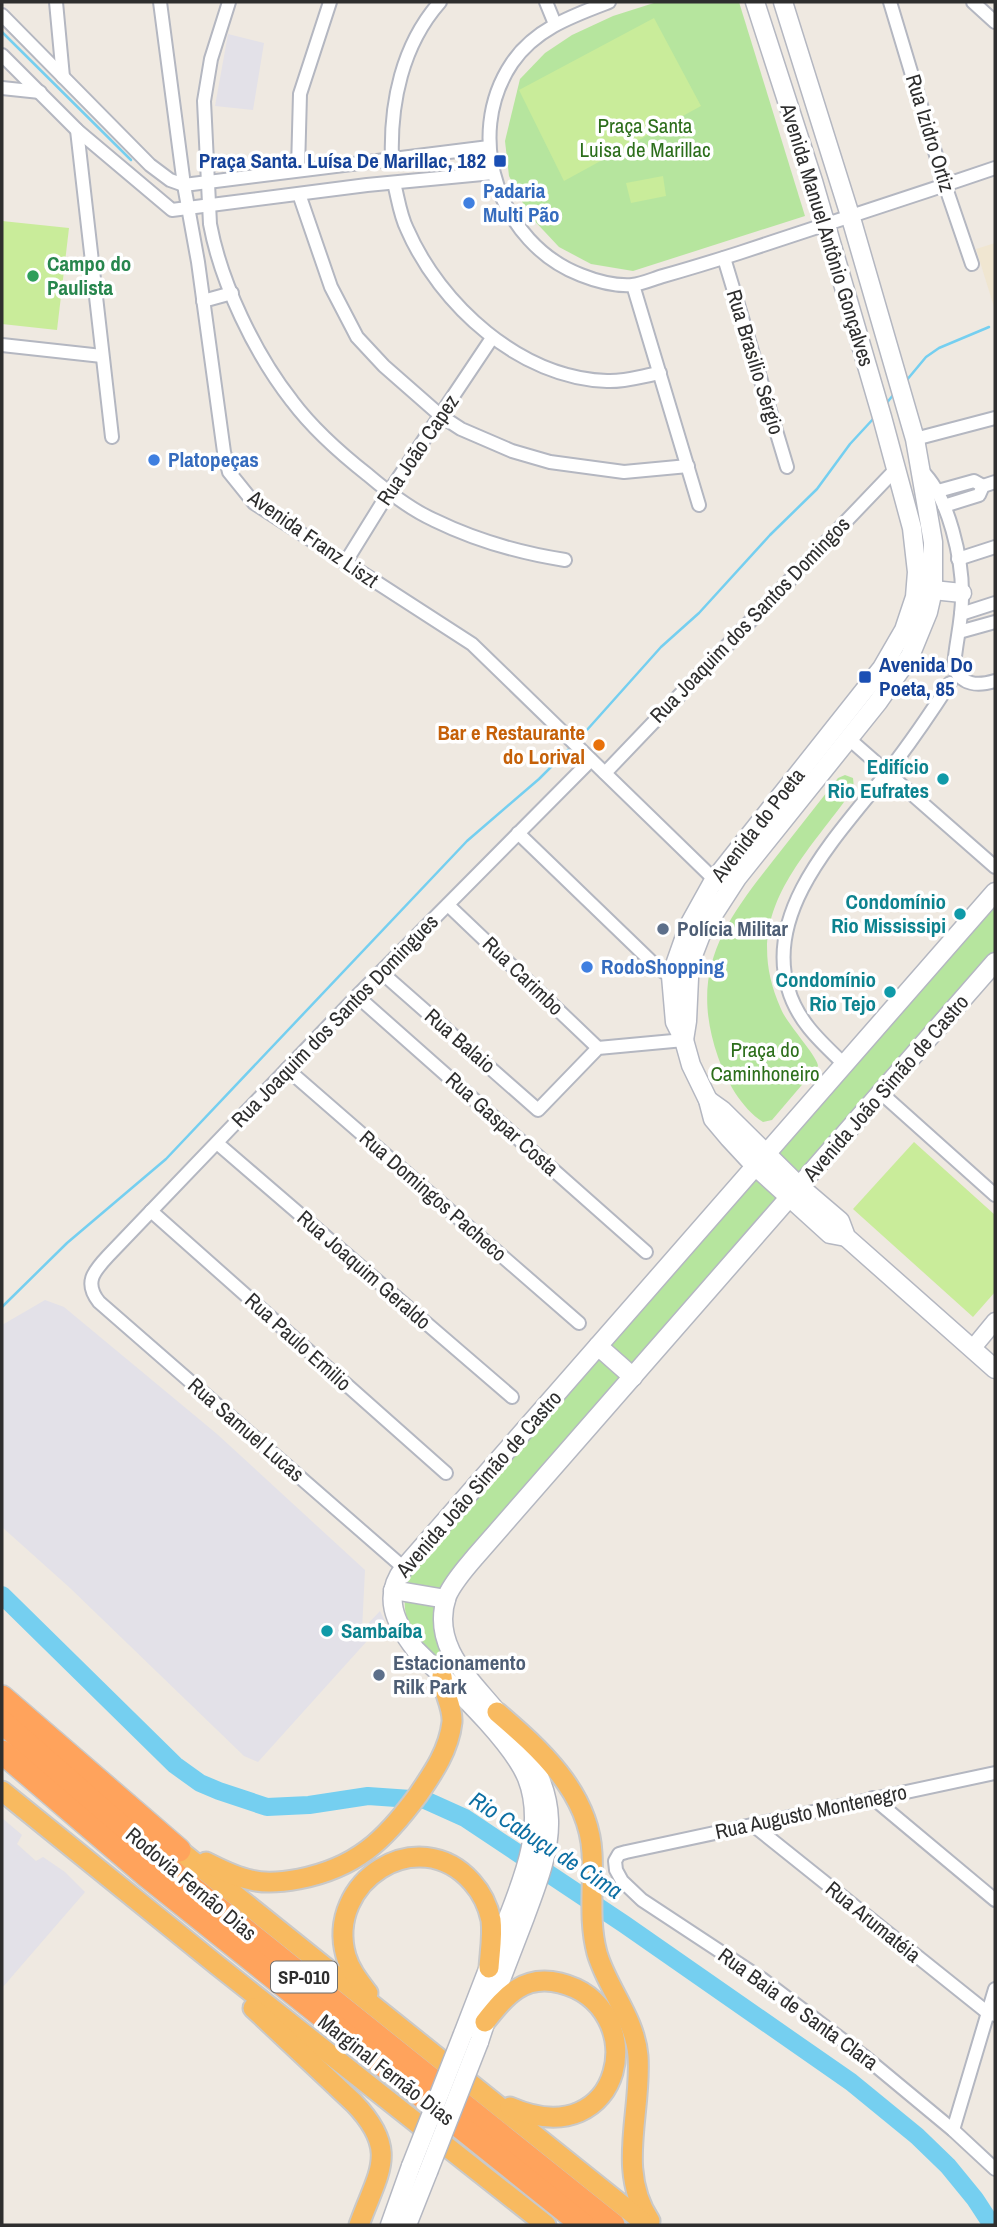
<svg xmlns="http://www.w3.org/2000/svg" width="997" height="2227" font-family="'Archivo Narrow',sans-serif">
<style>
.industrial{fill:#e3e1e8}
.education{fill:#f0e6d1}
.green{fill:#b6e59e}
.pitch{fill:#c9ec9a}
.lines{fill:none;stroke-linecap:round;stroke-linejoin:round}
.stream{stroke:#75cff0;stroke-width:2.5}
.river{stroke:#75cff0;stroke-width:18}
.minor-casing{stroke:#b4b7c1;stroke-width:16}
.tertiary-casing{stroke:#b4b7c1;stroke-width:19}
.secondary-casing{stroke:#b4b7c1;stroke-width:21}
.trunk-casing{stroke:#c9c9c9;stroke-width:23}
.motorway-casing{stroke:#c9c9c9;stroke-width:26}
.minor{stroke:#fff;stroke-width:12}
.tertiary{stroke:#fff;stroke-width:16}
.secondary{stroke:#fff;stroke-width:18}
.trunk{stroke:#f8ba60;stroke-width:19}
.motorway{stroke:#ffa35c;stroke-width:23}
.secondary-bridge-casing{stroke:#b4b7c1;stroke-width:21;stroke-linecap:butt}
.secondary-bridge{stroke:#fff;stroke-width:18}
.transit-dot{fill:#1a4fb4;stroke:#fff;stroke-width:2.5}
.shop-dot{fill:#3f7fe0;stroke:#fff;stroke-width:2.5}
.leisure-dot{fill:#2e9e5b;stroke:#fff;stroke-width:2.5}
.food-dot{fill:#e8710a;stroke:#fff;stroke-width:2.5}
.culture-dot{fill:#0f9aa8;stroke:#fff;stroke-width:2.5}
.service-dot{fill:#5c6f8a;stroke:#fff;stroke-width:2.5}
.labels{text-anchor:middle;stroke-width:7;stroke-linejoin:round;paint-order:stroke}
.shield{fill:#fff;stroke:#6d6d6d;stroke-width:2}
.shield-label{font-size:19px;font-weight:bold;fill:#2e2e2e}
.park-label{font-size:21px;fill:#2c6e1b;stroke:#fff}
.street-label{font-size:21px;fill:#2e2e2e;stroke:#fff}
.transit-label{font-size:21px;font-weight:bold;fill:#164399;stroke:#fff;text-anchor:end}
.shop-label{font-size:21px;font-weight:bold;fill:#366cbe;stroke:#fff;text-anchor:start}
.leisure-label{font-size:21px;font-weight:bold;fill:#27864d;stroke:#fff;text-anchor:start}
.food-label{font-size:21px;font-weight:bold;fill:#c56008;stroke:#fff;text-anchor:end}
.culture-label{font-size:21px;font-weight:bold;fill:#0d838f;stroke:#fff;text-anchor:end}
.service-label{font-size:21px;font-weight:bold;fill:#4e5e75;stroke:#fff;text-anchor:start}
.water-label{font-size:23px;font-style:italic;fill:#0d6fa3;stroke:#fff}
</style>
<rect width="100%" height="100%" fill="#efe9e1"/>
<g class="industrial">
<path d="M228 34 264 43 253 110 215 106Z"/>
<path d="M45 1300 64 1307 217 1434 365 1570 362 1630 380 1611 385 1621 258 1762 244 1756 70 1588 2 1527V1325Z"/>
<path d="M2 1818 22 1835 17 1844 36 1861 43 1857 65 1872 85 1892 2 1988Z"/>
</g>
<path class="education" d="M995 243V310L976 249Z"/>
<g class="green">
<path d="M657 2H739L805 216 633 271 591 264 559 247 529 215 509 176 505 141 520 79 545 53 572 35 613 16Z"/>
<path d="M845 775 853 778 854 788C804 860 738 913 781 1009 787 1024 818 1057 818 1066L772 1120 763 1122C741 1108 726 1080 718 1057 689 973 722 925 772 862 794 834 816 806 838 778Z"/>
<path d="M995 903V952L873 1090 439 1597C434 1636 436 1646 455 1681 423 1645 392 1627 410 1574Z"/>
</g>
<g class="pitch">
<path d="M654 18 701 106 564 181 519 90Z"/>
<path d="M663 176 666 196 631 203 626 183Z"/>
<path d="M2 221 69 228 57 330 2 324Z"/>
<path d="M914 1142 995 1215V1292L973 1317 853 1209Z"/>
</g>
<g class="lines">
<g class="stream">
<path d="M2 32 131 160"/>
<path d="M906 381 926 357 939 348 989 327"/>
<path d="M885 405 894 394"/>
<path d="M578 740 661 647 699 613 770 535 817 489 850 444 874 418"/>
<path d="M2 1307 67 1243 166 1159 467 841 539 779 571 747"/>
</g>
<path class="river" d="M2 1595 175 1765 200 1783 219 1791 267 1807 309 1805 368 1796 425 1800 465 1818 624 1924 851 2082 917 2136 948 2166 975 2199 992 2225"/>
<defs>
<g id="minor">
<path d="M56 2 63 77"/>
<path d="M160 2 184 185 198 262 224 452 229 472 254 503 472 644 719 884"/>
<path d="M229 2 211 59 204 101 210 224C221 283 255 354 292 401 313 429 340 453 368 475 388 492 410 509 434 520 475 540 520 553 565 560"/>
<path d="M546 2 555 24"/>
<path d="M609 2C572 16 535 29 512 63 462 137 500 244 581 275 596 281 616 286 632 285 642 284 653 279 663 276 688 269 714 261 739 253 825 225 910 197 995 168"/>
<path d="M890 2 945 185 972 264"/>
<path d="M973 2 995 22"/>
<path d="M2 15 150 165 170 180 184 185 489 147"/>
<path d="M2 55 77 130 172 210 367 185 493 173"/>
<path d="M2 88 40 92"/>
<path d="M77 130 112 437"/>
<path d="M392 159C390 103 402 45 440 2"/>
<path d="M298 169 300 94 330 2"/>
<path d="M394 183C398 198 400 215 407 229 440 305 520 378 607 381 624 382 642 376 660 373"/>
<path d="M299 194 331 287 357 337 384 366 441 416 461 429 512 451 550 462 624 472 688 466"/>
<path d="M724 258 787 467"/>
<path d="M633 285 699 505"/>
<path d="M203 301 232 293"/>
<path d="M2 345 102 356"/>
<path d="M915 439 995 418"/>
<path d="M922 471C949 497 963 561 962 598 962 622 955 645 954 668 963 686 978 686 995 681"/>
<path d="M938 491 974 481 983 486"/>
<path d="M944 506 979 495 983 486 995 482"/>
<path d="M958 559 995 547"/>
<path d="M345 563 389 492 492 338"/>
<path d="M961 614 995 603"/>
<path d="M959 632 995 622"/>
<path d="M848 738 995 867"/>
<path d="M605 773 896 469"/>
<path d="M518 833 659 969 671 976 678 977"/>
<path d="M448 905 598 1048"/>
<path d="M381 972 538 1110 598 1048 684 1040"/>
<path d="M357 996 646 1252"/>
<path d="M844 1064C821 1042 797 1021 788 988 764 908 841 832 886 774 909 745 930 714 950 683"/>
<path d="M287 1069 579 1323"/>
<path d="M881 1093 995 1195"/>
<path d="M217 1143 512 1397"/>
<path d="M151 1211 446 1473"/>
<path d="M404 1568 99 1302C84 1283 93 1272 108 1256L357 996 591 760"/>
<path d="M995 1773 626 1852 619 1854 615 1861 616 1870 622 1881 642 1900 762 1979 865 2057 953 2130 995 2169"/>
<path d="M873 1798 995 1900"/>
<path d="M753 1825 988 2013 995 2015"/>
<path d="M953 2130 995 1989"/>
</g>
<path id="tertiary" d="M972 1349 995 1321"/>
<g id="secondary">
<path d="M755 2 813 181 882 417 912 528 917 572 915 597 904 630 882 668 714 880 689 925 671 976 675 1022 684 1040 691 1065 708 1100 713 1119 729 1138 755 1166 830 1234 846 1237"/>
<path d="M933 590 962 593"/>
<path d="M684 1040 687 1021 689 978 692 958 702 932 737 878 878 702 910 656 928 612 933 590V542L915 439 853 225 783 2"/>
<path d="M708 1100 722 1110 799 1186 840 1221 846 1237 995 1369"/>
<path d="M598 1346 633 1377"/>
<path d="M393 1590 446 1599"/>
<path d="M463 2034C476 2000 489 1967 502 1933 520 1886 547 1829 527 1778 511 1739 446 1680 415 1649 395 1623 382 1596 404 1568L995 892"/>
<path d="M479 2042C492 2000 509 1959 525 1917 536 1887 550 1853 549 1820 548 1778 522 1743 497 1712 470 1679 430 1645 447 1596 453 1582 465 1569 475 1557L995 962"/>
<path d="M390 2225 411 2166"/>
<path d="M407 2225 428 2172"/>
</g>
<g id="trunk">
<path d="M497 1712C539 1748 589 1792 592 1853 594 1886 588 1919 597 1953 607 1988 635 2018 638 2056 642 2113 616 2170 650 2221"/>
<path d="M2 1791 217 1965 546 2225"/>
<path d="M179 1850 647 2225"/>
<path d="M206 1862C220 1869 235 1877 251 1880 266 1884 283 1882 299 1879 356 1868 385 1840 418 1795 433 1773 449 1750 452 1722 453 1706 443 1693 442 1676"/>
<path d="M368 1993C359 1981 350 1970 346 1956 325 1882 418 1821 472 1882 481 1892 488 1906 491 1920 493 1935 490 1952 489 1968"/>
<path d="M253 2008 354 2103C400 2151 378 2172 359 2225"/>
<path d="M485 2022C506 1996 523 1974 560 1983 653 2006 625 2157 510 2107"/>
</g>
<g id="motorway">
<path d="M2 1697 179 1850"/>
<path d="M2 1722 181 1879 613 2225"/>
<path d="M2 1752 147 1876 583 2225"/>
</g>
</defs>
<use href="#minor" class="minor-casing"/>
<use href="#tertiary" class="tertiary-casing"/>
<use href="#secondary" class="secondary-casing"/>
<use href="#trunk" class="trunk-casing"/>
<use href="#motorway" class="motorway-casing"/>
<use href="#minor" class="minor"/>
<use href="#tertiary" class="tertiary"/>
<use href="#secondary" class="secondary"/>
<use href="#trunk" class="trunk"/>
<use href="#motorway" class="motorway"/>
<defs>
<g id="secondary-bridge">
<path d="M411 2166 463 2034"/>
<path d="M428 2172 479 2042"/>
</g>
</defs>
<use href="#secondary-bridge" class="secondary-bridge-casing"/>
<use href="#secondary-bridge" class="secondary-bridge"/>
</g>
<g class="transit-dot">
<rect x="493" y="154" width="14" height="14" rx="3.5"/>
<rect x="858" y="670" width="14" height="14" rx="3.5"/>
</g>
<g class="shop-dot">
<circle cx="469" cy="203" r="7"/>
<circle cx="154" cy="460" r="7"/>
<circle cx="587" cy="967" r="7"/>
</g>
<circle class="leisure-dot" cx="33" cy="276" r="7"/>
<circle class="food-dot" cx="599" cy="745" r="7"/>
<g class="culture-dot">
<circle cx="943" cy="779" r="7"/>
<circle cx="960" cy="914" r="7"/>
<circle cx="890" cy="992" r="7"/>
<circle cx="327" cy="1631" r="7"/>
</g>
<g class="service-dot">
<circle cx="663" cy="929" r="7"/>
<circle cx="379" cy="1675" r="7"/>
</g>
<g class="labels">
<rect class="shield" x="271" y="1961.5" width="66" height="31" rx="5"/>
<g class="shield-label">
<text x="304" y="1984">SP-010</text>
</g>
<g class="park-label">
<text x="645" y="133">Praça Santa<tspan x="645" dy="24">Luisa de Marillac</tspan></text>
<text x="765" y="1057">Praça do<tspan x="765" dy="24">Caminhoneiro</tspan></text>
</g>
<g class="street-label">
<text transform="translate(930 133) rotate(73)" y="7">Rua Izidro Ortiz</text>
<text transform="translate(827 235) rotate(73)" y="7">Avenida Manuel Antônio Gonçalves</text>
<text transform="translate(755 362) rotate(73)" y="7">Rua Brasilio Sérgio</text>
<text transform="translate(418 450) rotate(-56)" y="7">Rua João Capez</text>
<text transform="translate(313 539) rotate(35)" y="7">Avenida Franz Liszt</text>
<text transform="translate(750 620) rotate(-46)" y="7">Rua Joaquim dos Santos Domingos</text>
<text transform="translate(758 825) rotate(-52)" y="7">Avenida do Poeta</text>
<text transform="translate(523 976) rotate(44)" y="7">Rua Carimbo</text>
<text transform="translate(335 1021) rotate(-46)" y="7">Rua Joaquim dos Santos Domingues</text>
<text transform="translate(460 1041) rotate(41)" y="7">Rua Balaio</text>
<text transform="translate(886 1088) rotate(-49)" y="7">Avenida João Simão de Castro</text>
<text transform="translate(502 1124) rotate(42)" y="7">Rua Gaspar Costa</text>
<text transform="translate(433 1196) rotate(41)" y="7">Rua Domingos Pacheco</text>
<text transform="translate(364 1270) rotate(41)" y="7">Rua Joaquim Geraldo</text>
<text transform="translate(298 1342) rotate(42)" y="7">Rua Paulo Emilio</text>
<text transform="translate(246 1430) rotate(41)" y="7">Rua Samuel Lucas</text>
<text transform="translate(479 1484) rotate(-49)" y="7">Avenida João Simão de Castro</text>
<text transform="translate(811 1812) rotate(-12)" y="7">Rua Augusto Montenegro</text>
<text transform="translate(191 1884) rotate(40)" y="7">Rodovia Fernão Dias</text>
<text transform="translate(873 1922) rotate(39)" y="7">Rua Arumatéia</text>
<text transform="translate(798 2009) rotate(36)" y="7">Rua Baia de Santa Clara</text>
<text transform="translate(386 2070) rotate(38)" y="7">Marginal Fernão Dias</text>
</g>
<g class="transit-label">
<text x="486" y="168">Praça Santa. Luísa De Marillac, 182</text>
<text x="879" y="672" text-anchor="start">Avenida Do<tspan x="879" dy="24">Poeta, 85</tspan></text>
</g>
<g class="shop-label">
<text x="483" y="198">Padaria<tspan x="483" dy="24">Multi Pão</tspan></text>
<text x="168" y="467">Platopeças</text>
<text x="601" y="974">RodoShopping</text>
</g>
<g class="leisure-label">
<text x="47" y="271">Campo do<tspan x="47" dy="24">Paulista</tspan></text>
</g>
<g class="food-label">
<text x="585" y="740">Bar e Restaurante<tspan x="585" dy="24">do Lorival</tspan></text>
</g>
<g class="culture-label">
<text x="929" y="774">Edifício<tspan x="929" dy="24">Rio Eufrates</tspan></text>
<text x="946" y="909">Condomínio<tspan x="946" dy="24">Rio Mississipi</tspan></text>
<text x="876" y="987">Condomínio<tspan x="876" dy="24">Rio Tejo</tspan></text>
<text x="341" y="1638" text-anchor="start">Sambaíba</text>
</g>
<g class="service-label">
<text x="677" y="936">Polícia Militar</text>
<text x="393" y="1670">Estacionamento<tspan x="393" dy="24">Rilk Park</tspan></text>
</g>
<g class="water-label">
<text transform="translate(546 1845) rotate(33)" y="8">Rio Cabuçu de Cima</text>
</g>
</g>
<rect width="997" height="2227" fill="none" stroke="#2e2e2e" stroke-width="7"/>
</svg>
